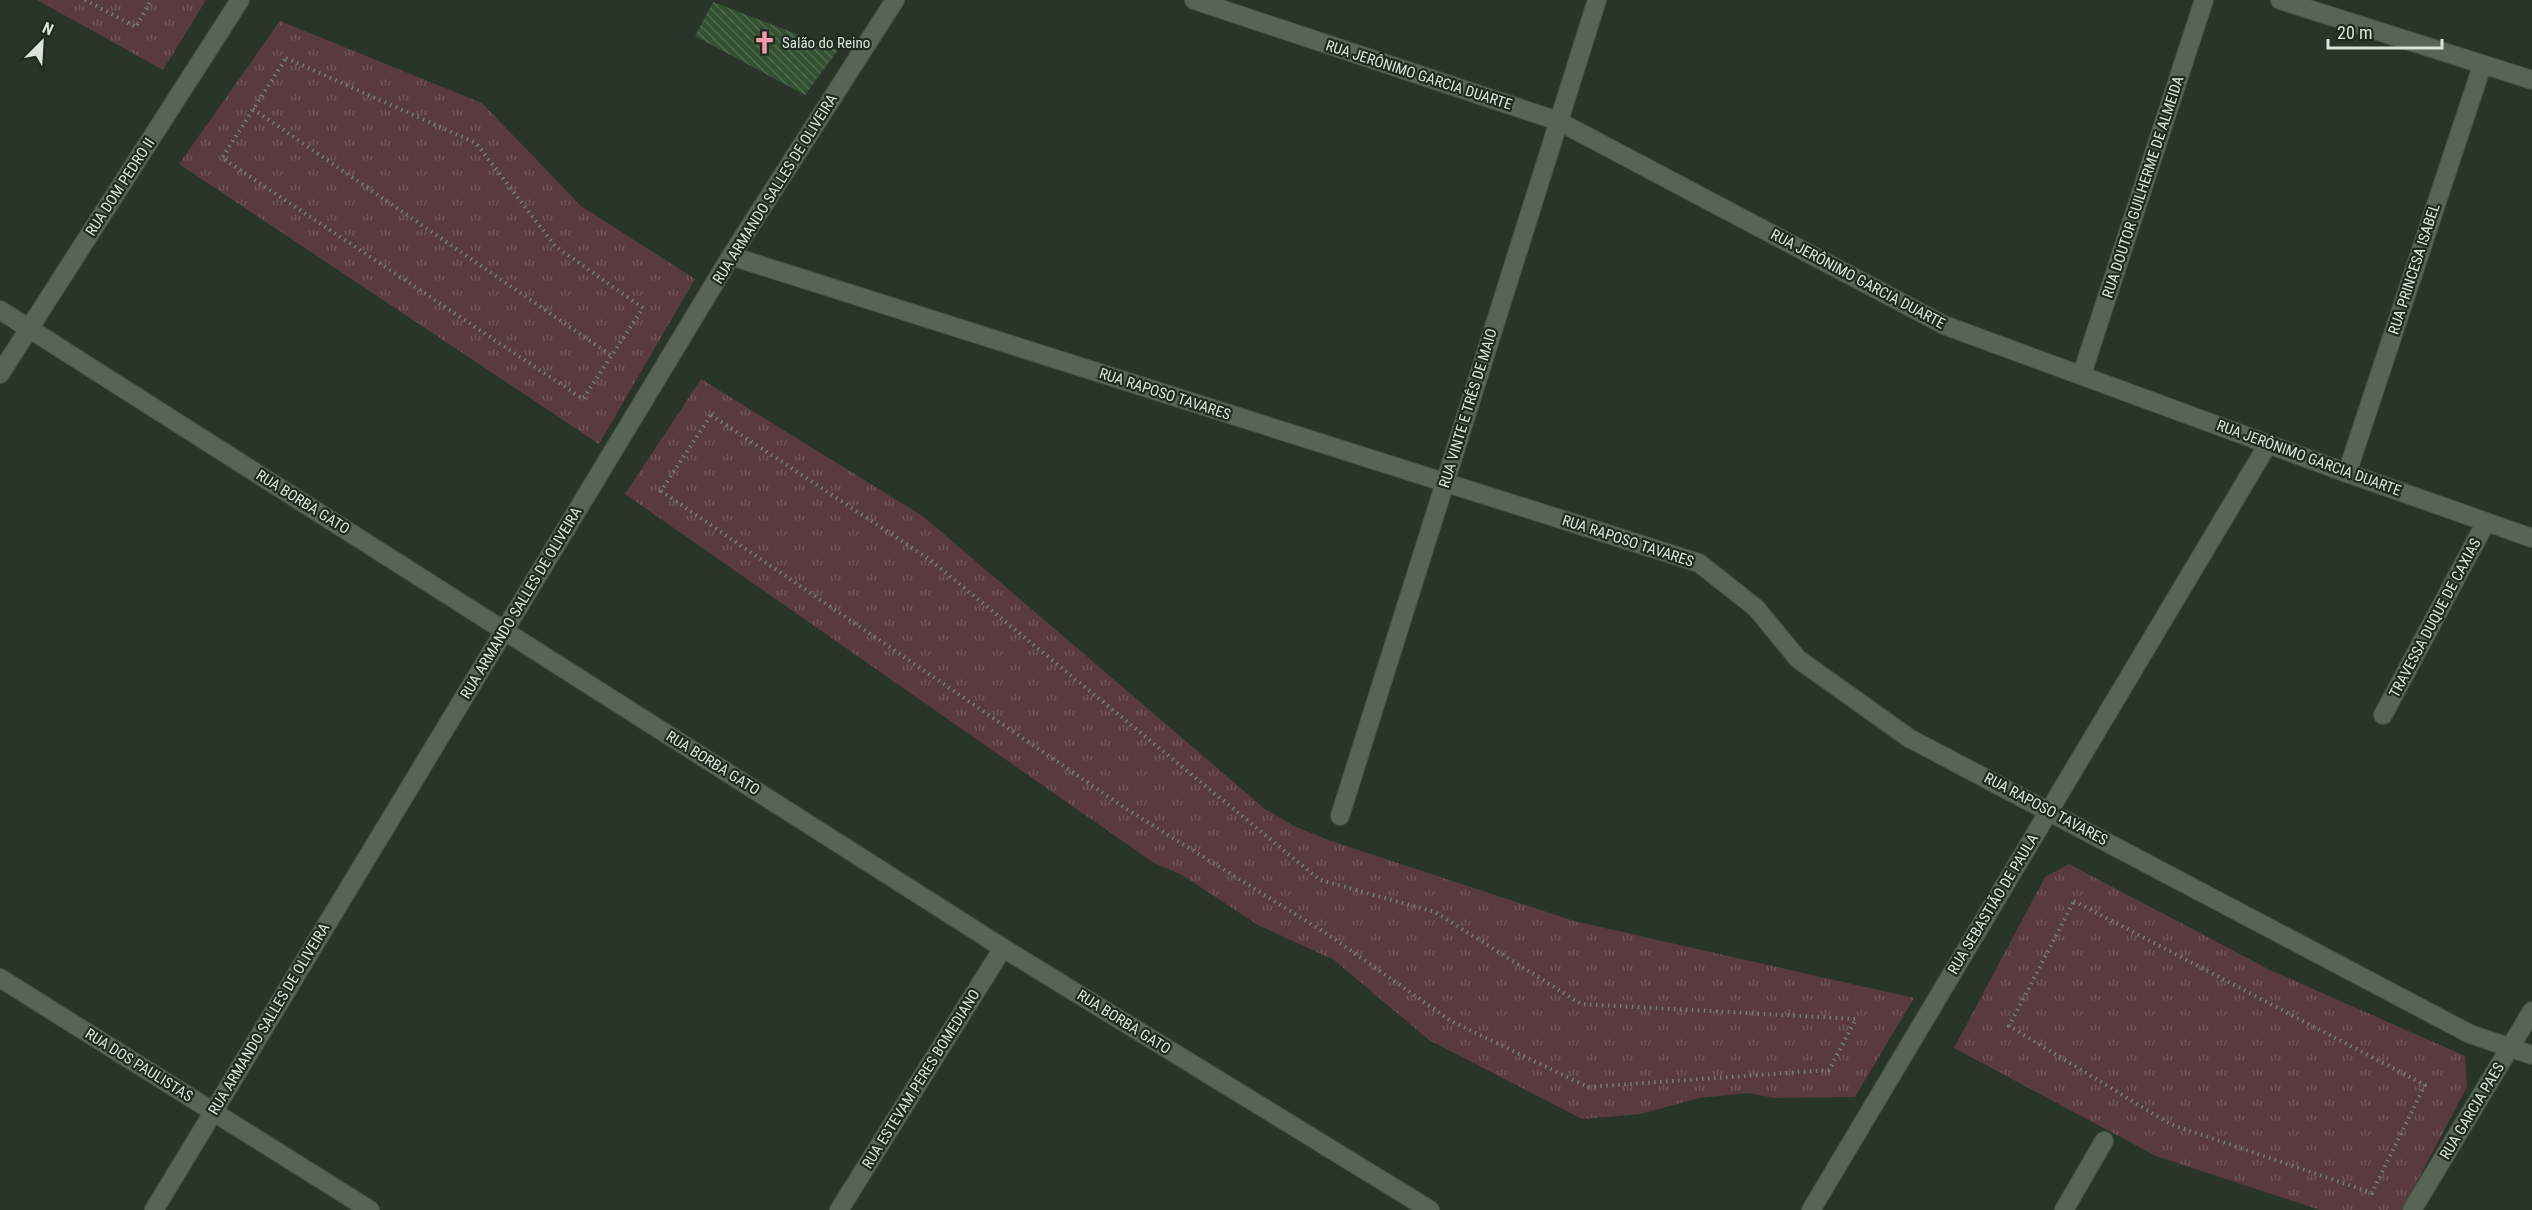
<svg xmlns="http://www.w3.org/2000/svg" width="2532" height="1210" font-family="'Roboto Condensed',sans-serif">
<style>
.grass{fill:url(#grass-tufts)}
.building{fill:url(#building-back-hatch)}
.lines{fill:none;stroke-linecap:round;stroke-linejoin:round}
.lane-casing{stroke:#465045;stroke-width:20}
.street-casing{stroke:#465045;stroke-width:20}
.path{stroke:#747e73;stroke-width:4;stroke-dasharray:1.5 4.5;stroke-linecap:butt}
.lane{stroke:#576456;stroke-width:18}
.street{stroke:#576456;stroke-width:18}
.labels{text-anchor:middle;stroke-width:4.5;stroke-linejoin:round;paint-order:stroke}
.poi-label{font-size:15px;fill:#dce3db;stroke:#1f2b1e;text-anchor:start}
.street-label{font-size:15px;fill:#dce3db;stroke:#1f2b1e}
</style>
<defs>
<pattern id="grass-tufts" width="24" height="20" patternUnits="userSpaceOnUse" patternTransform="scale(1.5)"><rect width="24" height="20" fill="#593a3f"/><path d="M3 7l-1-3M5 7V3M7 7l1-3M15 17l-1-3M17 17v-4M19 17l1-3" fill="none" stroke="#70565a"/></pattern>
<pattern id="building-back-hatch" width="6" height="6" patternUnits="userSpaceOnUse" patternTransform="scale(1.5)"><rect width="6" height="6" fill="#345132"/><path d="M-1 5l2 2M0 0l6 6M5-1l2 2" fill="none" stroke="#516a4f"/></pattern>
</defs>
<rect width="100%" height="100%" fill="#293528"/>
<g class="grass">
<path d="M37 0H206L163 70Z"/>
<path d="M280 21 482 103 581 206 695 279 599 444 179 164Z"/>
<path d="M701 379 924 517 1265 809 1294 826 1331 841 1574 921 1914 998 1855 1097 1774 1098 1749 1093 1699 1098 1640 1114 1582 1119 1429 1040 1334 960 1258 925 1182 875 1154 863 625 494Z"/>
<path d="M2069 864 2270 970 2465 1056 2467 1087 2402 1210H2320L2156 1156 1954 1048 2045 877Z"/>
</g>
<path class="building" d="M713 2 838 50 805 95 695 36Z"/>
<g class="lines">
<defs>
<path id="lane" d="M2383 715 2486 522"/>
<g id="street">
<path d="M1194 0 1558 121 1944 325 2347 473 2532 538"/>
<path d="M2280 0 2532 80"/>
<path d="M731 256 1699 563 1756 608 1798 659 1909 738 2470 1034 2532 1055"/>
<path d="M0 310 1003 948 1430 1210"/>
<path d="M0 374 240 0"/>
<path d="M2082 374 2204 0"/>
<path d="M2347 473 2482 66"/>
<path d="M1340 816 1597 0"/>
<path d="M0 978 370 1210"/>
<path d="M154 1210 731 256 895 0"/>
<path d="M839 1210 1003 948"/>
<path d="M1811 1210 2268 444"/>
<path d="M2064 1210 2104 1141"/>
<path d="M2412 1210 2532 1011"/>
</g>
</defs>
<use href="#lane" class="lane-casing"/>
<use href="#street" class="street-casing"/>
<g class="path">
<path d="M85 0 136 27 151 0"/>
<path d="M286 58 476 143 555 246 643 308 583 399 222 158Z"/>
<path d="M253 109 612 356"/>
<path d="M711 415 929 559 1320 880 1435 912 1581 1004 1856 1019 1829 1070 1588 1087 1451 1021 1327 934 1125 808 661 491Z"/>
<path d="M2074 901 2425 1085 2372 1193 2170 1124 2009 1026Z"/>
</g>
<use href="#lane" class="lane"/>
<use href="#street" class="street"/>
</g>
<defs>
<symbol id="church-bare" viewBox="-9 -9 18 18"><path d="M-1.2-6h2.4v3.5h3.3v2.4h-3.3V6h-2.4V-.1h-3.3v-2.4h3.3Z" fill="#f39aab" stroke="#1f2b1e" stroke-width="2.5" paint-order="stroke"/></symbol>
</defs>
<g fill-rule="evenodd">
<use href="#church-bare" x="748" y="26" width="33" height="33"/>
</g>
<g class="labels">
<g class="poi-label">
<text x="782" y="48">Salão do Reino</text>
</g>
<g class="street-label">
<text transform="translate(1419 75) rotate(18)" y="5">RUA JERÔNIMO GARCIA DUARTE</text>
<text transform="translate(120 187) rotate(-57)" y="5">RUA DOM PEDRO II</text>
<text transform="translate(2143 187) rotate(-72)" y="5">RUA DOUTOR GUILHERME DE ALMEIDA</text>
<text transform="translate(775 189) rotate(-58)" y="5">RUA ARMANDO SALLES DE OLIVEIRA</text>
<text transform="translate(2414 269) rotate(-72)" y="5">RUA PRINCESA ISABEL</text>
<text transform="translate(1858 279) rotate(28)" y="5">RUA JERÔNIMO GARCIA DUARTE</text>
<text transform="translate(1165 394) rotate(18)" y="5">RUA RAPOSO TAVARES</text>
<text transform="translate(1468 408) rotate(-73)" y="5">RUA VINTE E TRÊS DE MAIO</text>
<text transform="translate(2309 458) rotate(20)" y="5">RUA JERÔNIMO GARCIA DUARTE</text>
<text transform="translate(303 502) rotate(32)" y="5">RUA BORBA GATO</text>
<text transform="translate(1628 541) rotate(18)" y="5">RUA RAPOSO TAVARES</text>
<text transform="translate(521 603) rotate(-59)" y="5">RUA ARMANDO SALLES DE OLIVEIRA</text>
<text transform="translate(2435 618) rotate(-62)" y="5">TRAVESSA DUQUE DE CAXIAS</text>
<text transform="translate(713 763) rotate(32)" y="5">RUA BORBA GATO</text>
<text transform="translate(2046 809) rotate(28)" y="5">RUA RAPOSO TAVARES</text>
<text transform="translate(1993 904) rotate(-59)" y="5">RUA SEBASTIÃO DE PAULA</text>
<text transform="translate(269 1019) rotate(-59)" y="5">RUA ARMANDO SALLES DE OLIVEIRA</text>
<text transform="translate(1124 1022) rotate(32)" y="5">RUA BORBA GATO</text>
<text transform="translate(139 1065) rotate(32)" y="5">RUA DOS PAULISTAS</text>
<text transform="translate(921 1079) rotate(-58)" y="5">RUA ESTEVAM PERES BOMEDIANO</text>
<text transform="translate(2472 1111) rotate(-59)" y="5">RUA GARCIA PAES</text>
</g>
</g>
<g transform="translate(42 42) rotate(24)" stroke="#1f2b1e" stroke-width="4.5" paint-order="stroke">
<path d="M0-4.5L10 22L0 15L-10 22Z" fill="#dce3db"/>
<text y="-9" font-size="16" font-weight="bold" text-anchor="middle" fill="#dce3db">N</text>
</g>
<path d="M2328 39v9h114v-9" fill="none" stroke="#dce3db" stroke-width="3"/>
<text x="2337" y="39" font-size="18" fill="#dce3db" stroke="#1f2b1e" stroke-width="4.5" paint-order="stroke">20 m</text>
</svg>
